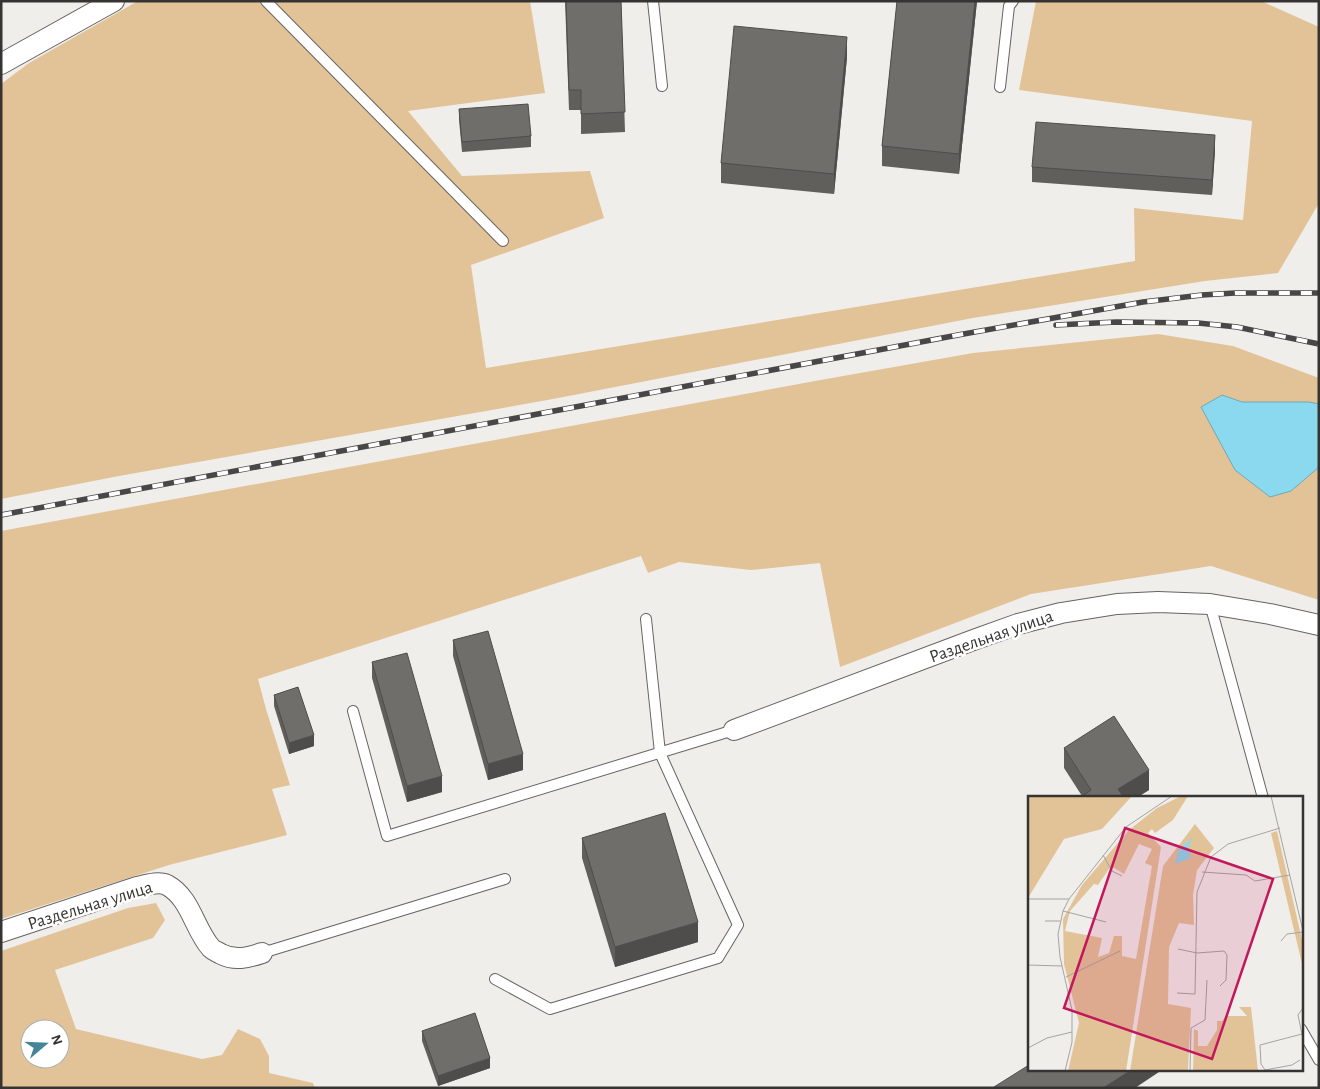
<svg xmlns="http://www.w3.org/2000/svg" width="1320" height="1089" font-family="'Alegreya Sans',sans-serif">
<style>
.green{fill:#e2c398;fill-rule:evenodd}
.water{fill:#8ad9ee;stroke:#70a8b6}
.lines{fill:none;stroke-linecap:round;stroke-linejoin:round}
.service-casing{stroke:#666461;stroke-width:12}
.minor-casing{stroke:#666461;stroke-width:22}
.service{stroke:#fff;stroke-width:10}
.minor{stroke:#fff;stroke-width:20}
.rail-casing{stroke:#484745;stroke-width:5.5}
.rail{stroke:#fff;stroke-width:4;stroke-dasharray:11;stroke-linecap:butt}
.wall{fill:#605f5c}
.shaded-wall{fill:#4e4d4b}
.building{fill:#706e6b;stroke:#4e4d4b}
.labels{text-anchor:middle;stroke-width:5;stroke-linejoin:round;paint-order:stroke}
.street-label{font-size:18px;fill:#353433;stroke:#fff}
.inset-road{fill:none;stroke:#a5a4a1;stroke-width:1}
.view{fill:#c2185b;fill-opacity:0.15;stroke:#c2185b;stroke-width:2.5}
.inset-edge{fill:none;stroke:#353433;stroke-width:2.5}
</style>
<rect width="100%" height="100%" fill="#f0eeea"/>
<g class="green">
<path d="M138 1H530L545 93 408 111 462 176 590 171 604 218 471 265 486 368 1135 261 1134 208 1243 220 1252 121 1019 90 1036 1H1261L1319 27V203L1278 273 1205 281 973 318 553 399 119 476 1 499V84L29 63Z"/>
<path d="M1158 334 1233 346 1319 378V404L1309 402H1242L1222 395 1291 491 1319 467V600L1211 566 1031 594 840 667 820 563 751 570 679 562 648 573 641 556 258 679 266 709 290 785 272 789 287 835 169 865 1 919V531L815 381 973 353Z"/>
<path d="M156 903 165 920 153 938 55 970 76 1029 202 1059 222 1055 238 1029 260 1039 269 1056V1073L313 1083 315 1088H1V951L128 908ZM30 1029H60V1059H30Z"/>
</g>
<path class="water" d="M1222 395 1242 402H1309L1319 404V467L1291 491 1270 497 1235 470 1201 407Z"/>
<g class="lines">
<defs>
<g id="service">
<path d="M266 1 503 241"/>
<path d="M653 1 662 86"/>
<path d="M1000 87 1009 6 1013 1"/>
<path d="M1210 604 1263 798"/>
<path d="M353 711 387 836 734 730"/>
<path d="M262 953 505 879"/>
<path d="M495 979 550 1009 718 958 738 925 660 753 646 619"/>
<path d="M1301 1029 1319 1060"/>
</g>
<g id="minor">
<path d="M1 64 114 1"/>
<path d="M734 730 976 639 1018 624 1061 613 1117 604 1158 602 1210 604 1270 614 1319 625"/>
<path d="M1 932 137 887C146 885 159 881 167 885 191 898 194 929 211 948 214 951 218 952 221 954 235 961 247 958 262 953"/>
</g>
</defs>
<use href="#service" class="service-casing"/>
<use href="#minor" class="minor-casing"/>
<use href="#service" class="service"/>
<use href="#minor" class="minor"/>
<defs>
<g id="rail">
<path d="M1056 325 1116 322 1198 323 1237 327 1319 344"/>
<path d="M1 515 958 335 1143 302 1202 295 1235 293H1319"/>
</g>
</defs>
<use href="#rail" class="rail-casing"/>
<use href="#rail" class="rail"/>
</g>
<g class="wall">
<path d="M565 1H621L625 132 581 134V110H569Z"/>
<path d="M897 1H977L959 174 882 166V146Z"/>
<path d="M847 57 834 194 721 183V163Z"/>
<path d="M459 109 531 136V147L462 152 459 120Z"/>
<path d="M1215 150 1212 195 1032 182V167Z"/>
<path d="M453 640 523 770 488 780 453 656Z"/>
<path d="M372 662 442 792 407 802 372 678Z"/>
<path d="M274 695 314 746 289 754 274 706Z"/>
<path d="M1064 748 1149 790 1136 798H1080L1082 796 1064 768Z"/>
<path d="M582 838 698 942 615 967 582 858Z"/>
<path d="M422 1031 490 1068 438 1086 422 1041Z"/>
</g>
<g class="shaded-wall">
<path d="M975 1H977L959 174V154Z"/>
<path d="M847 37V57L834 194V174Z"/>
<path d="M1215 135V150L1212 195V180Z"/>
<path d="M314 735V746L289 754V743Z"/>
<path d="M523 754V770L488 780V764Z"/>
<path d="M1149 770V790L1136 798H1118V789Z"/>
<path d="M442 776V792L407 802V786Z"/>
<path d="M698 922V942L615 967V947Z"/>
<path d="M490 1058V1068L438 1086V1076Z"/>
<path d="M1131 1070H1162L1135 1088H1103Z"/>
</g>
<g class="building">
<path d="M566 1H621L625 112 581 114V90H569Z"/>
<path d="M897 1H975L959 154 882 146Z"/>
<path d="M734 26 847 37 834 174 721 163Z"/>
<path d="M528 104 531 136 462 142 459 109Z"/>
<path d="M1036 122 1215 135 1212 180 1032 167Z"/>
<path d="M488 631 523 754 488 764 453 640Z"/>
<path d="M407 653 442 776 407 786 372 662Z"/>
<path d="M298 687 314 735 289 743 274 695Z"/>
<path d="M1114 716 1149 770 1118 789 1124 798H1080L1091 790 1064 748Z"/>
<path d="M665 813 698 922 615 947 582 838Z"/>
<path d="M475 1013 490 1058 438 1076 422 1031Z"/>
<path d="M1029 1065V1070H1131L1103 1088H995L994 1087Z"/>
</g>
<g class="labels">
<g class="street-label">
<text transform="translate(991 636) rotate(-19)" y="6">Раздельная улица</text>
<text transform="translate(90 905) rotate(-17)" y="6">Раздельная улица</text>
</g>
</g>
<g transform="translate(1028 796)">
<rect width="275" height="275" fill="#f0eeea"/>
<path d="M0 0H104L74 33 36 43 0 102ZM153 0H160L145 24 127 37 124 33 120 37 133 51 98 275H40L51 227 36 168 35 123 54 89 101 34 129 12ZM111 48 124 53 117 67 124 70 108 163 94 160V140H86L81 157 70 161 74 142 37 135 42 115 66 88 70 89 83 70 96 78ZM167 28 186 52 169 74 165 99 166 129 151 127 141 151 140 208 163 212 160 275H102L135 70ZM249 35 275 148V172L243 37ZM211 211H223L230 275H165L166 233 170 235V250H179L189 234V225H194L198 220H219Z" fill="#e2c398" fill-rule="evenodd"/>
<path d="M164 42 160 53 163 62 147 68 151 53Z" fill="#8ad9ee"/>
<path class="inset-road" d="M243 0 275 135M75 59 84 75 94 80M174 76 218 79 227 85 262 79M0 103H41M35 115 78 126M17 125H32M253 145 259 138 275 136M150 153 169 157 196 155 199 159 198 184 192 190M0 169 34 170M38 181 92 155M149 197 167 198 169 96 183 61 200 48 252 32M275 212 270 219 275 243M0 252 19 242 44 236M272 264 264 269 237 274 233 268 232 249 274 238M37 275 44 246V214L32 161 30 138 35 115 41 103 98 31 144 0M162 275 163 232 177 224 179 184"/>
<path class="view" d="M97 32 245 83 184 263 36 212Z"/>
<rect width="275" height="275" class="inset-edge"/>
</g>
<rect width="1320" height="1089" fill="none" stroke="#353433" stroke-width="5"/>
<g transform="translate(45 1044) rotate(71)"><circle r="24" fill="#ffffff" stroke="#aeaead"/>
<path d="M0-4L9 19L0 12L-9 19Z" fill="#448697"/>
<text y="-8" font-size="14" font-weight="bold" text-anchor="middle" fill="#353433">N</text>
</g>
</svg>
